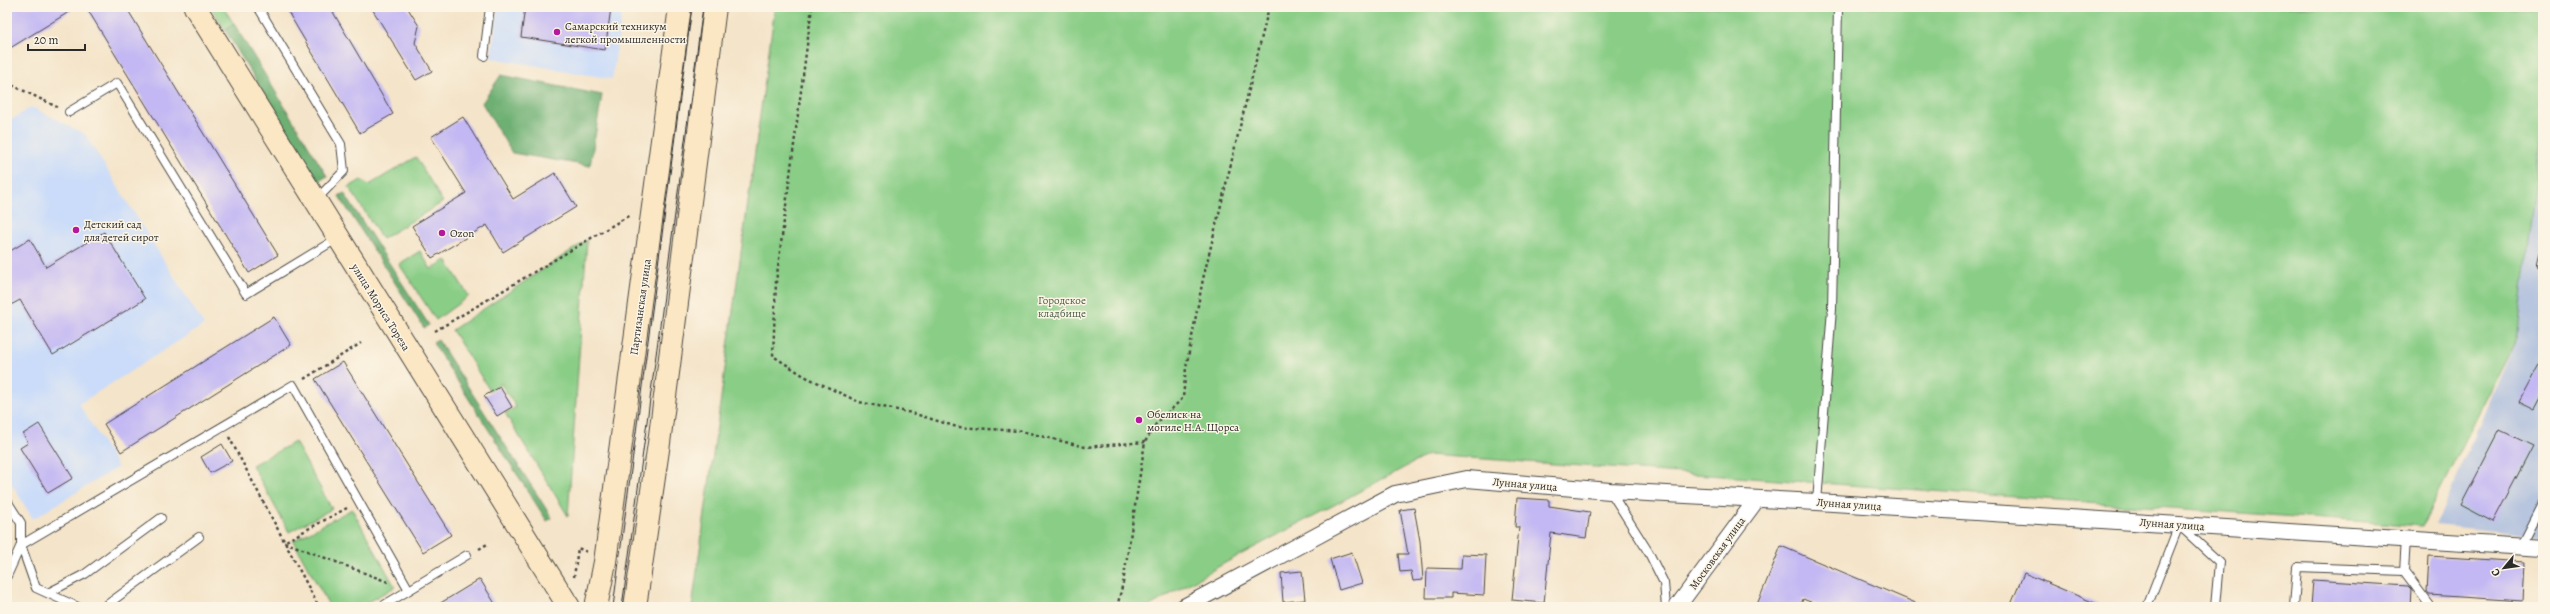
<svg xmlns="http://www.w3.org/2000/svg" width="2550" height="614" font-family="Alegreya,serif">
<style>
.built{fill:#cadcf9}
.industrial{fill:#b7c5de}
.green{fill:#89cd86;stroke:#5a7c58}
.forest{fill:#6eb073;stroke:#4c6e4f}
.building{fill:#c3b8f3}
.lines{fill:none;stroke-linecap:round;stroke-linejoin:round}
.lane-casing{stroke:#494743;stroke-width:10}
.street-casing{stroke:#494743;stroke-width:18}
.secondary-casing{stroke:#494743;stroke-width:24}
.path{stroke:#494743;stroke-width:2.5;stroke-dasharray:3 3;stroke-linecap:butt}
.lane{stroke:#fff;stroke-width:8}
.street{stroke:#fff;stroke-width:16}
.secondary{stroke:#fbe7c3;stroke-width:22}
.tram{stroke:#2b2b2b;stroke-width:1}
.poi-dot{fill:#b5179e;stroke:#fcf5e5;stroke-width:1.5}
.labels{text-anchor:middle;stroke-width:3;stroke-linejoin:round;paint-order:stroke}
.poi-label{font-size:11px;fill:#2b2b2b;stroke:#fcf5e5;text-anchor:start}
.park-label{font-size:11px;fill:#475c46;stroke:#fcf5e5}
.street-label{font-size:11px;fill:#2b2b2b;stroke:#fcf5e5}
</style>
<rect width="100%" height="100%" fill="#fcf5e5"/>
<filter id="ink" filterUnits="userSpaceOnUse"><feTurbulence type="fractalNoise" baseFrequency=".025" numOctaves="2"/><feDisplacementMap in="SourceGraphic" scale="8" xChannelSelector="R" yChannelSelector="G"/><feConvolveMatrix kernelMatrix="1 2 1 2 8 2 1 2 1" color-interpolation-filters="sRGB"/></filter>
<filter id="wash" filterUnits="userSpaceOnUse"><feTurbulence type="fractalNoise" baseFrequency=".012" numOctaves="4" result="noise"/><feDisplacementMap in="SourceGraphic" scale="16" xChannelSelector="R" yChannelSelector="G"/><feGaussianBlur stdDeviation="0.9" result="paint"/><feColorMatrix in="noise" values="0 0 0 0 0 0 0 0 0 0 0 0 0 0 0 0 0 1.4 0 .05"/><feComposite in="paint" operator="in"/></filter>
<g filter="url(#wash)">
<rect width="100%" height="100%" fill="#f4e4c9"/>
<g class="built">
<path d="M498 7H623L612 79 491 58Z"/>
<path d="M32 107 85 134 204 325 79 404 118 467 33 519 7 477V122Z"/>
</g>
<path class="industrial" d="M2543 131V536L2436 525 2517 338Z"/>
<g class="green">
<path d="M211 7H223L234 24 225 30Z"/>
<path d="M775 7H2543V131L2517 338 2422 526 1428 455 1225 563 1148 607H692Z"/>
<path d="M416 157 443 202 382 239 349 187 361 180 369 185Z"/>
<path d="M587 240 568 516 505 413 516 407 501 384 490 391 452 330Z"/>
<path d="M420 251 431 269 446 260 469 296 436 320 399 264Z"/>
<path d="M295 442 332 509 289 532 252 465Z"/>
<path d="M352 509 395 587 359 607H330L293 541Z"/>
</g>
<g class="forest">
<path d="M234 24 327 176 318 182 225 30Z"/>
<path d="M501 75 602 95 590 166 512 153 482 103Z"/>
<path d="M344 193 429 325 424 328 339 196Z"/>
<path d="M438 340 552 518 547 521 433 343Z"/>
</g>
<g id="blocks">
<g class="building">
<path d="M13 7H77L7 50V11Z"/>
<path d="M86 7H126L278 255 249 273Z"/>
<path d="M285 7H330L393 114 360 133Z"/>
<path d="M371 7H407L419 26 415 43 432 71 416 80Z"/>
<path d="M525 7 611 8 605 50 521 37Z"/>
<path d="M463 117 513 199 555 173 576 207 503 252 487 225 432 258 412 226 466 193 431 137Z"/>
<path d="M104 232 145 299 53 355 20 300 7 307V253L30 239 46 267Z"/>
<path d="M274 317 291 345 121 452 104 424Z"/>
<path d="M2543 357V395L2535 410 2519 402Z"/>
<path d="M343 362 451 535 423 552 315 379Z"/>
<path d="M500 387 512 407 497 416 484 396Z"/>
<path d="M39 424 73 478 48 493 20 448 28 443 23 434Z"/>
<path d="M2500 430 2533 446 2493 522 2461 505Z"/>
<path d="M222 444 232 461 210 473 201 457Z"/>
<path d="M1517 498 1549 500V506L1590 512 1586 538 1551 533 1544 603 1512 600 1519 527H1515Z"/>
<path d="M1414 508 1420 541 1423 580 1413 581 1411 571 1400 572 1398 554H1408L1400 510Z"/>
<path d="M1781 546 1925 607H1823L1803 599 1800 607H1756Z"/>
<path d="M1352 552 1362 583 1339 590 1330 559Z"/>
<path d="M1462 554 1486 555 1484 595 1451 593V598H1426L1427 568 1461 569Z"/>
<path d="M2429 556 2525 562 2523 601 2429 595 2427 592Z"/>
<path d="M1302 571 1305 600 1283 602 1281 573Z"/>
<path d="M2024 573 2104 607H2010Z"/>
<path d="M480 579 497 607H434Z"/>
<path d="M2313 580 2408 586 2411 589 2410 607H2311Z"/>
</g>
</g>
</g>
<g filter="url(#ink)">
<use href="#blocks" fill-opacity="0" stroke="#494743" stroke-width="1"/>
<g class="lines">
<defs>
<g id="lane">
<path d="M258 7 341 144 344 171 316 200"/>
<path d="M484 56 490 7"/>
<path d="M69 112 117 83 246 294 338 238"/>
<path d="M2543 255 2541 263 2543 264"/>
<path d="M1610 491 1649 553 1664 583 1666 607"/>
<path d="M7 501 21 523V545"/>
<path d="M1817 502 1832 309 1838 7"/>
<path d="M2406 539 2404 571 2431 607"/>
<path d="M21 545 293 385 409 590"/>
<path d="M2520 547 2543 502"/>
<path d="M7 576 21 545 36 588 78 607"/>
<path d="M48 593 85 574 161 518"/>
<path d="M104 607 199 537"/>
<path d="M381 607 467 555"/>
<path d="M2147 607 2179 525 2219 562 2215 607"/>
<path d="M2294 607 2297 567 2404 571"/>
</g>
<g id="street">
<path d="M1184 607 1395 494 1467 479 1610 491 1817 502 2543 548"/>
<path d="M1677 607 1757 499"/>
</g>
<g id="secondary">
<path d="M195 7 569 607"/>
<path d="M596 607 605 562 680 7"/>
<path d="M635 607 659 443 715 7"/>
</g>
</defs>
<use href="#lane" class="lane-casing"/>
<use href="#street" class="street-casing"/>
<use href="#secondary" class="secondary-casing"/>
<g class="path">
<path d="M812 7 776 282 773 356 804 376 859 402 912 413 957 427 1021 431 1085 447 1145 442"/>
<path d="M7 90 14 86 57 107"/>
<path d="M435 331 630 215"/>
<path d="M304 379 361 343"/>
<path d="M229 437 319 607"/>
<path d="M347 508 284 542 388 582"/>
<path d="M479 549 489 543"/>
<path d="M574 577 578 548 587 552"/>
<path d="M1117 607 1123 583 1145 442 1156 424 1183 398 1186 368 1203 279 1269 7"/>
</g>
<use href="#lane" class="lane"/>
<use href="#street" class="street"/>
<use href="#secondary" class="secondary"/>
<g class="tram">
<path d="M613 607 692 7"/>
<path d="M622 607 703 7"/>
</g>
</g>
</g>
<g class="poi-dot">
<circle cx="557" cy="32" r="4"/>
<circle cx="76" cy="230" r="4"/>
<circle cx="442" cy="233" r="4"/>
<circle cx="1139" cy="420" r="4"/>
</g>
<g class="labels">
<g class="poi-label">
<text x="565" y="30">Самарский техникум<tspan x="565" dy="13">легкой промышленности</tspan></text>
<text x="84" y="228">Детский сад<tspan x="84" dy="13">для детей сирот</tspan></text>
<text x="450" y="237">Ozon</text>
<text x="1147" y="418">Обелиск на<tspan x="1147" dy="13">могиле Н.А. Щорса</tspan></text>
</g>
<g class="park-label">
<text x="1062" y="304">Городское<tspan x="1062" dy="13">кладбище</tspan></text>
</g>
<g class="street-label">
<text transform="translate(381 307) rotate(58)" y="4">улица Мориса Тореза</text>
<text transform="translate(640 307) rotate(-82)" y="4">Партизанская улица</text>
<text transform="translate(1525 484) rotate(5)" y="4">Лунная улица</text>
<text transform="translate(1849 504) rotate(4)" y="4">Лунная улица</text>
<text transform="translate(2172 524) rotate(4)" y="4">Лунная улица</text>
<text transform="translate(1717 553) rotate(-54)" y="4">Московская улица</text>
</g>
</g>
<rect width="2550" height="614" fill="none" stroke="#fcf5e5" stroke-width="24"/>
<g transform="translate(2504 568) rotate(241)" stroke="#fcf5e5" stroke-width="3" paint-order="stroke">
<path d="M0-3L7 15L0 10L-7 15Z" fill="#2b2b2b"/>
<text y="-6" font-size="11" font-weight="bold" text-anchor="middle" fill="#2b2b2b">С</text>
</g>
<path d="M28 44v6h57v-6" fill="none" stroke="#2b2b2b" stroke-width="2"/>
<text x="34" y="44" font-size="12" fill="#2b2b2b" stroke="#fcf5e5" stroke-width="3" paint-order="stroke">20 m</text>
</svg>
